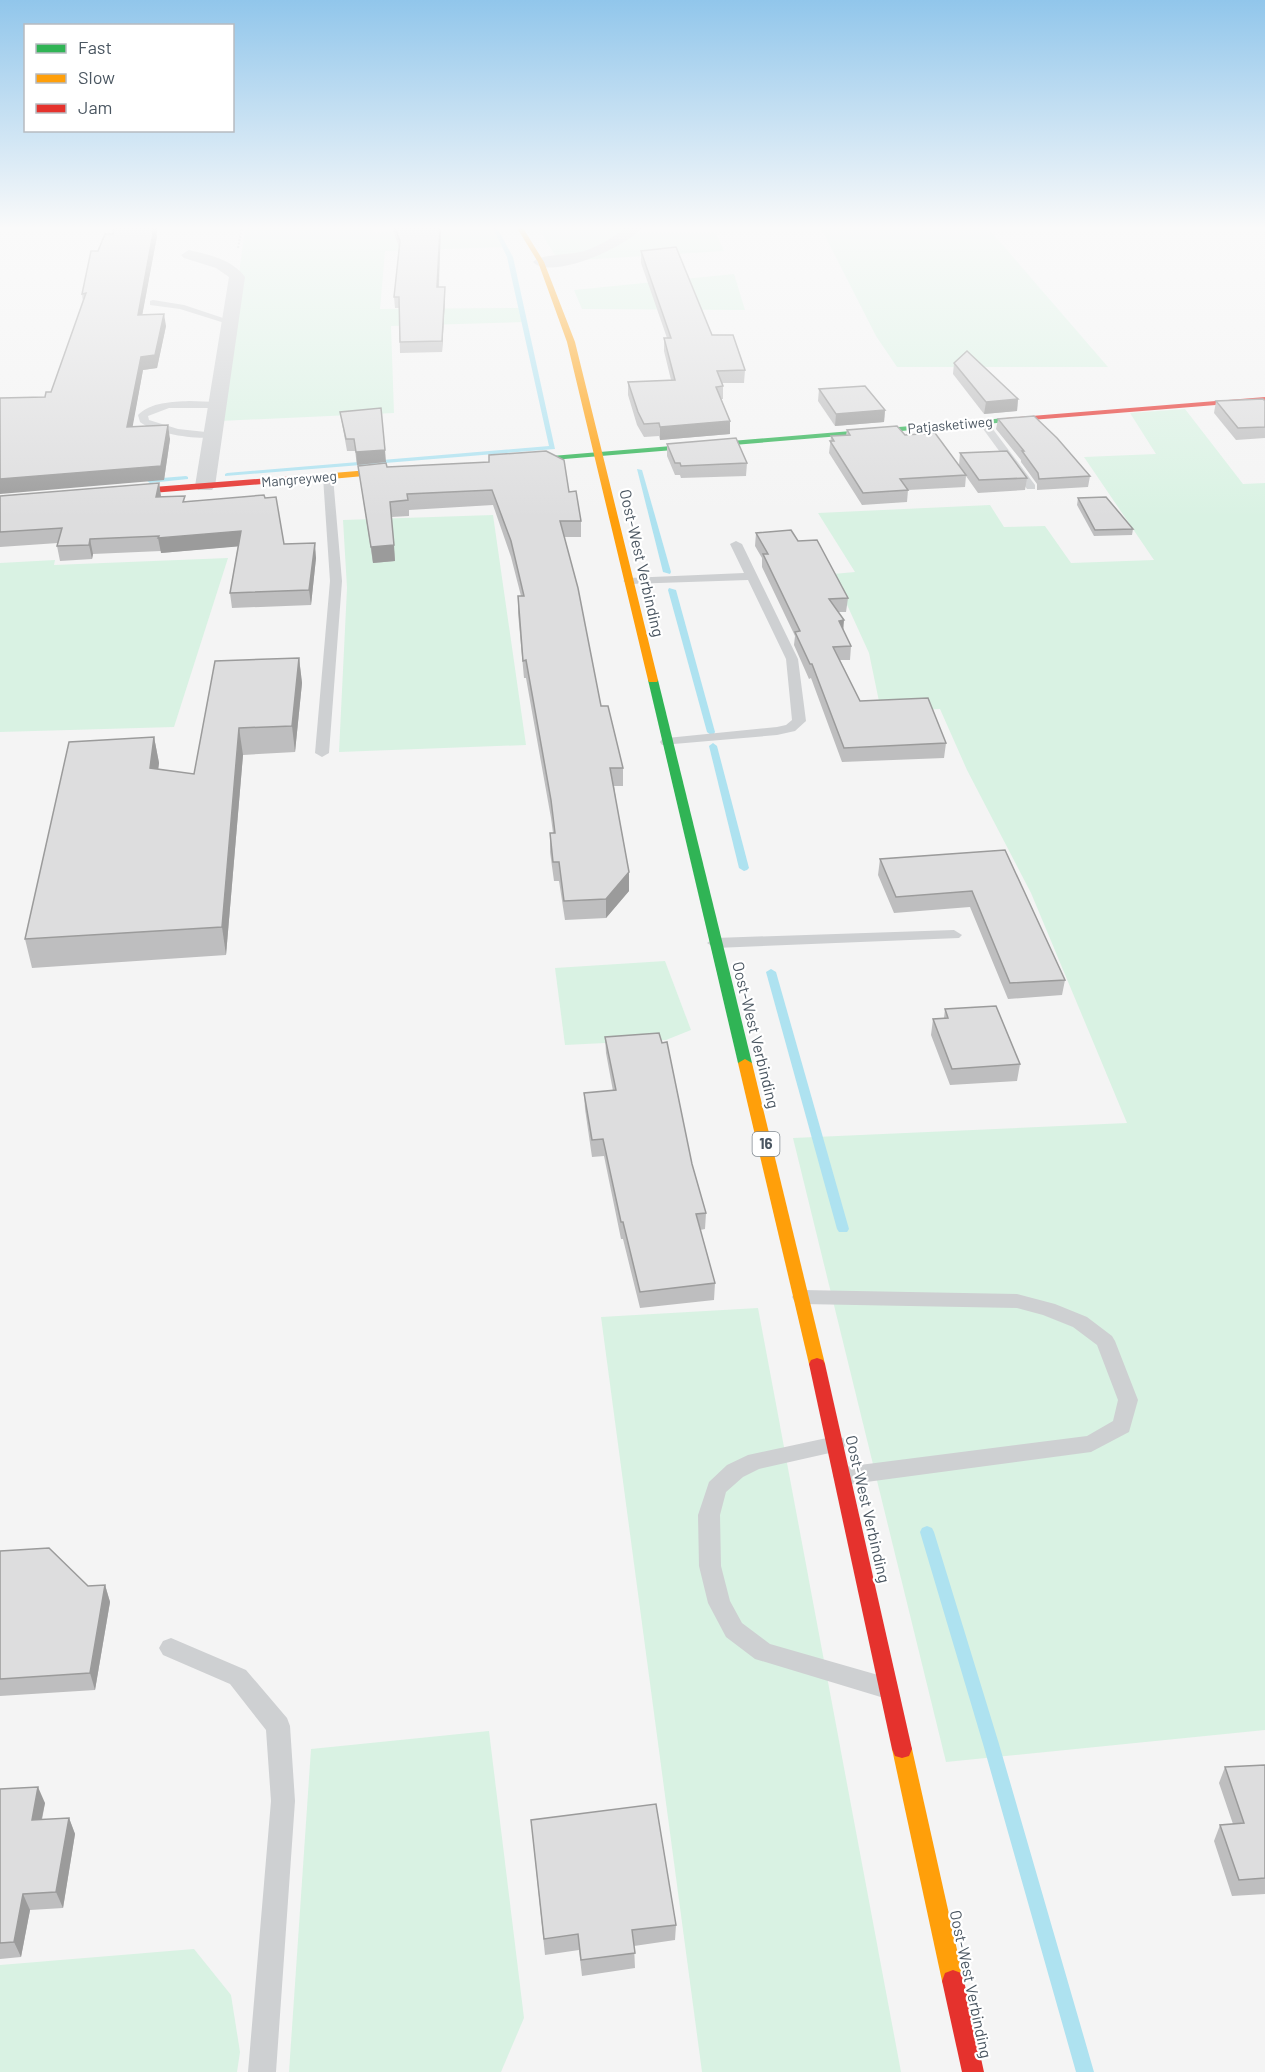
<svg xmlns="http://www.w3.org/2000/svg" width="1265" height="2072" font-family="Barlow,sans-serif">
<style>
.green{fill:#d9f2e3}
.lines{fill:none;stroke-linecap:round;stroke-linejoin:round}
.stream{fill:#aee2f0;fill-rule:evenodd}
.path{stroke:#bcc7c4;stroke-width:2;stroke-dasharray:2 1.5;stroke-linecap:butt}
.lane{fill:#ced0d2;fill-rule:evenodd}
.street{fill:#ced0d2;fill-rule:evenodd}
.fast{fill:#30b455;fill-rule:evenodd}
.slow{fill:#ff9f0a;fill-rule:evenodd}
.jam{fill:#e5322d;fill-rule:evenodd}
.wall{fill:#bebebf}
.shaded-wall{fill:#9b9b9b}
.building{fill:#ddddde;stroke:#9b9b9b;stroke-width:1.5}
.labels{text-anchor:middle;stroke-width:4.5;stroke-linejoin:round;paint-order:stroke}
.far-street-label{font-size:14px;fill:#4a5661;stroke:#fff}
.shield{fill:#fff;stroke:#808990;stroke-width:1.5}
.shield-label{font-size:15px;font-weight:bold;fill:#4a5661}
.street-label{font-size:16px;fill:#4a5661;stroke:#fff}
</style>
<rect width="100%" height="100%" fill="#f4f4f4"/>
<g class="green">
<path d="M245 228H372L373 233 495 229 505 247 385 251 380 309 521 308 525 322 391 326 394 413 220 421Z"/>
<path d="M538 228H628C606 247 586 252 558 256L555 255Z"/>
<path d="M821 228H988L1108 367H897L876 336Z"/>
<path d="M633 233H716L724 251 580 260Z"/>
<path d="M734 274 745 310 582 309 574 290Z"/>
<path d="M1185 409 1243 484 1265 483V1730L946 1762 793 1138 1127 1123 1031 893 967 770 940 709 881 711 869 653 833 574 855 572 818 513 990 505 1004 527 1045 526 1071 563 1154 560 1084 457 1156 454 1130 413Z"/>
<path d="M493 515 526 745 339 752 347 588 343 520Z"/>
<path d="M228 558 174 727 0 732V563L55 560 54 565Z"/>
<path d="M665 961 691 1030 666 1040 565 1045 555 968Z"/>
<path d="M758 1308 901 2072H702L601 1317Z"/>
<path d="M489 1731 524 2018 501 2072H289L311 1749Z"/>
<path d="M194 1949 231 1995 240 2052 237 2072H0V1965Z"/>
</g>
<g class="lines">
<g class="stream">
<path d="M493 228H497L513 257 555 449 225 476V474L227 473 549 446 507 257Z"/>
<path d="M637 469 642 470 671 572 670 574 663 572Z"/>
<path d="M186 476 188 477V479L150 483 147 481 150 479Z"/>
<path d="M669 588 676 590 715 732 714 734 711 735 707 732 668 590Z"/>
<path d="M713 743 717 746 749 868 747 870 744 871 739 868 709 746Z"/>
<path d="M771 969 776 972 849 1229 847 1232H839L837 1229 766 972Z"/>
<path d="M927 1526 932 1528 934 1532 999 1744 1094 2072H1076L983 1744 920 1532 922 1528Z"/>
</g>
<path class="path" d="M238 248 242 228"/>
<g class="lane">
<path d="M153 300 184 305 235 322 231 325 180 309 150 305V301Z"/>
<path d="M189 401 218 402 223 405 218 408H169L148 416 149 420 178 429 215 433V437C197 440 155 434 140 422L138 415C151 402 172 402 189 401Z"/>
<path d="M980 420H986L1035 485V489H1027L978 422Z"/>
<path d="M328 474 333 477 342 581 329 753 322 757 315 753 330 581 323 477Z"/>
<path d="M736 541 742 544 798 659 806 721 795 731 777 735 662 745 660 742 662 739 667 738 777 727 786 725 792 720 786 659 748 580 629 584 623 581 629 578 744 573 730 544Z"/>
<path d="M954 930 962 935 959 938 715 948 707 943 715 938Z"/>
<path d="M802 1290 1017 1294 1055 1304 1087 1317 1112 1336 1115 1341 1138 1400 1129 1432 1091 1452 844 1485 836 1482 833 1476 836 1470 844 1467 1087 1436 1113 1421 1118 1400 1097 1345 1073 1327 1043 1315 1017 1308 802 1304 795 1302 792 1297 795 1292Z"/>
<path d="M836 1436 843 1438 846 1444 843 1450 759 1469 743 1477 726 1492 720 1515 721 1566 730 1601 742 1623 770 1644 892 1679 896 1687 892 1695 884 1698 755 1659 726 1637 708 1603 699 1566 698 1515 709 1482 727 1465 748 1455Z"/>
<path d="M171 1638 246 1670 287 1718 290 1726 295 1801 276 2072H248L271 1801 266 1730 230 1684 163 1655 159 1648 163 1641Z"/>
</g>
<g class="street">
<path d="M625 228H641C627 247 550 281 533 262 540 254 571 255 584 251 599 246 613 238 625 228Z"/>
<path d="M189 250C209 255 232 259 245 277L215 486 212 490H198L195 486 229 277 216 268 184 258 181 255Z"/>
</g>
<g class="fast">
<path d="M1006 418H1009V422L516 463 512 461 516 459Z"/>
<path d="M653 677 658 680 752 1063 745 1067 738 1063 648 680Z"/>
</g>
<g class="slow">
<path d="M517 228H523L544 262 575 342 658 680 657 682H649L648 680 567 342 538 262Z"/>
<path d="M405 467 409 470 408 472 309 481 305 478 309 475Z"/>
<path d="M745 1059 752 1063 825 1364 823 1368 817 1370 811 1368 809 1364 738 1063Z"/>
<path d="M902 1740 909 1742 912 1749 964 1981 961 1989 953 1992 945 1989 942 1981 892 1749 895 1742Z"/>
</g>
<g class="jam">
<path d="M1265 397V401L1006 422 1002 420 1006 418Z"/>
<path d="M309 475 312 476V480L115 496 111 493 115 490Z"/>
<path d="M817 1358 823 1360 825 1364 912 1749 909 1756 902 1758 895 1756 892 1749 809 1364 811 1360Z"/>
<path d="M953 1970 961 1973 964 1981 984 2072H962L942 1981 945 1973Z"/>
</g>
</g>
<g class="wall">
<path d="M114 228H156L157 236 142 315 166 326 157 368 143 370 132 427 170 439 164 480 45 397 51 392 83 302 82 294 98 251 113 234Z"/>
<path d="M392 228H441L439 287H445V297L442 352 400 353 399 308H395L394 297 399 247Z"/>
<path d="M641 251 712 335 745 370 744 383H722L723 386V399H721L730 434 660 440 659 436 644 437 637 425 628 395V382L671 380 664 351V338H667L641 263Z"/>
<path d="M954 363 1018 399 1017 411 984 414 953 374Z"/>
<path d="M819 389 885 410 884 422 835 426 818 401Z"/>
<path d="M1216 401H1265V438L1236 440 1214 413Z"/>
<path d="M340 412 386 462 357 465 355 451H347Z"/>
<path d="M998 419 1090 476 1088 487 1037 490V484L1021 462V460L996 429Z"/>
<path d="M847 430 905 435 959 465 960 453 1027 478 1025 490 978 493 966 476 965 487 908 490 907 502 862 505 829 453 831 436 846 435Z"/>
<path d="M667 444 747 463 746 476 681 478 680 475H675L667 456Z"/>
<path d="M358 466 387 467 569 492 581 521V537H564L601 706 623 768V786H614L629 891 606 918 565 920 559 881H554L550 852V833H553L551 818 526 678H524L518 613V596H521L511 557 493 505 409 510V516L391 517 395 561 373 563Z"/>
<path d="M159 483 161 497 185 501 265 498 284 544 316 558 311 605 232 608 230 593 238 546 161 553V551L93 554 92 559 60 561 57 546 58 543 0 547V496Z"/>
<path d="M1078 498 1133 529 1132 535 1094 536 1077 505Z"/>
<path d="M756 533 798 541 848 598 846 612H838L843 630 851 646 850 660H840L860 701 946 743 944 758 842 762 811 678 809 679 794 645 795 636 762 567V558L755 546Z"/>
<path d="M299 658 302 683 295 752 243 755 226 955 32 968 25 939 154 737 159 763 158 769 194 774Z"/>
<path d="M1005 850 1065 980 1062 995 1008 999 970 907 894 913 878 875 880 859Z"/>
<path d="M945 1009 1020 1064 1017 1081 950 1085 931 1035 933 1019 944 1018Z"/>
<path d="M605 1037 692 1164 706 1213 705 1229 700 1230 715 1283 714 1300 640 1308 623 1239H621L604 1156 592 1157 585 1109 584 1093 613 1091 606 1053Z"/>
<path d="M0 1551 88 1586 105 1585 110 1602 95 1690 0 1696Z"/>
<path d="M1265 1765V1894L1232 1896 1214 1841 1220 1825 1233 1824 1219 1783 1225 1767Z"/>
<path d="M0 1789 45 1803 42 1820 69 1818 75 1834 63 1908 30 1910 21 1957 0 1959Z"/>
<path d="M531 1820 676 1925 675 1940 634 1946 635 1968 582 1976 579 1950 545 1955Z"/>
</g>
<g class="shaded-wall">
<path d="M154 228H156L157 236 140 327 138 315Z"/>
<path d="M440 228H441L438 297 437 287Z"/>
<path d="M445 287V297L442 352V341Z"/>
<path d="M164 314 166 326 157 368 143 370 130 441 127 427 141 357Z"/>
<path d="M1018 399 1017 411 984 414 986 402Z"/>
<path d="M885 410 884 422 835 426 836 414Z"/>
<path d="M730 421V434L660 440V427Z"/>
<path d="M168 425 170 439 164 480 0 494V479Z"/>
<path d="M385 450 386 462 357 465 356 452Z"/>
<path d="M159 483 161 497H156Z"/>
<path d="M241 531 243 546 161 553 158 538Z"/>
<path d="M90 539 93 554 92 559 89 545Z"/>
<path d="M315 543 316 558 311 605 309 590Z"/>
<path d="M394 545 395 561 373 563 371 547Z"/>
<path d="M844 620 843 634 839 621Z"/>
<path d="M299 658 302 683 295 752 292 726Z"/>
<path d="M239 728 243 755 226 955 222 927Z"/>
<path d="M154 737 159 763 155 795 150 768Z"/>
<path d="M629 872V891L606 918V899Z"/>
<path d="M105 1585 110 1602 95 1690 90 1673Z"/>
<path d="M38 1787 45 1803 38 1836 32 1820Z"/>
<path d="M69 1818 75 1834 63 1908 56 1892Z"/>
<path d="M23 1894 30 1910 21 1957 14 1942Z"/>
</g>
<g class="building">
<path d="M114 228H154L138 315 164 314 155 355 141 357 127 427 168 425 161 466 0 479V398L45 397 46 392H51L86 293 82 294 91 251H98L105 234H113Z"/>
<path d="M395 228H440L437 287H445L442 341 400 342 399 297H394L400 241Z"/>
<path d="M676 247 712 335H733L745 370 717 371 723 386 716 387 730 421 660 427 659 423 644 424 638 412 628 382 675 380 664 338H671L641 251Z"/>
<path d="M967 351 1018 399 986 402 954 363Z"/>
<path d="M865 386 885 410 836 414 819 389Z"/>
<path d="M1263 399 1265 401V427L1238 428 1216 401Z"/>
<path d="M381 408 385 450 356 452 354 439H346L340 412Z"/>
<path d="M1034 416 1057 438 1090 476 1039 479 1038 473 1022 451H1024L998 419Z"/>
<path d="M897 426 905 435 935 433 966 475 900 479 908 490 863 493 830 441H834L831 436 850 435 847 430Z"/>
<path d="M736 438 747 463 681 466 680 463H675L667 444Z"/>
<path d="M546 451 564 460 569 492 576 491 581 521H560L578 588 601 706H608L623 768H610L629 872 606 899 564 901 559 862H553L550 833H555L551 800 526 660 523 661 518 596H524L511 541 492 490 407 494 408 500 390 502 394 545 371 547 358 466 386 463 387 467 489 462V455Z"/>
<path d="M1007 451 1027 478 979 480 960 453Z"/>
<path d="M159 483 156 497 185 496 183 502 264 495 265 498 276 497 284 544 315 543 309 590 230 593 241 531 158 538 159 536 90 539 89 545 57 546 62 528 0 532V496Z"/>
<path d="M1106 497 1133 529 1095 530 1078 498Z"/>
<path d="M791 530 798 541 817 540 848 598 829 599 844 620 839 621 851 646 833 647 860 701 928 698 946 743 844 748 812 664H810L795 632 800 631 763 554H768L756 533Z"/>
<path d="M299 658 292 726 239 728 222 927 25 939 69 742 154 737 150 768 194 774 215 661Z"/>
<path d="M1005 850 1065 980 1010 983 972 891 896 897 880 859Z"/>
<path d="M996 1006 1020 1064 952 1069 933 1019 948 1018 945 1009Z"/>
<path d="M659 1033 662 1043 667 1042 692 1164 706 1213 696 1214 715 1283 640 1292 623 1222H621L603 1139 592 1140 584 1093 616 1090 605 1037Z"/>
<path d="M49 1548 88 1586 105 1585 90 1673 0 1679V1551Z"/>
<path d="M1265 1765V1878L1239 1880 1220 1825 1244 1823 1225 1767Z"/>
<path d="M38 1787 32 1820 69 1818 56 1892 23 1894 14 1942 0 1943V1789Z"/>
<path d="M656 1804 676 1925 632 1930 635 1953 581 1960 578 1934 544 1939 531 1820Z"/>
</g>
<linearGradient id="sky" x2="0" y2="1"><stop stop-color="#91c6eb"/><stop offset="0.44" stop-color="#fafafa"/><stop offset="1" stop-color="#fafafa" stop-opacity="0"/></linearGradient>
<rect width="1265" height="518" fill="url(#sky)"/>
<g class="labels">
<g class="far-street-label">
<text transform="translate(950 425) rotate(-5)" y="5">Patjasketiweg</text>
<text transform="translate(299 479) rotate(-5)" y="5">Mangreyweg</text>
</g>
<rect class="shield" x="752.5" y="1132" width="27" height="24" rx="4.5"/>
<g class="shield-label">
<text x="766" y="1149">16</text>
</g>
<g class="street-label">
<text transform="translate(642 563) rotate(77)" y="6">Oost-West Verbinding</text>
<text transform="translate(756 1035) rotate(76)" y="6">Oost-West Verbinding</text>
<text transform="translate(868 1509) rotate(77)" y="6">Oost-West Verbinding</text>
<text transform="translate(971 1984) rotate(78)" y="6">Oost-West Verbinding</text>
</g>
</g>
<rect x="24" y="24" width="210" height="108" fill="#ffffff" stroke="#b7bbc0" stroke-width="1.5"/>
<rect x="36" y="44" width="30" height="9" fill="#30b455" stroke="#b7bbc0" stroke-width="1.5"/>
<text x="78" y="54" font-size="18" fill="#4a5661">Fast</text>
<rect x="36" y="74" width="30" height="9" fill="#ff9f0a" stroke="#b7bbc0" stroke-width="1.5"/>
<text x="78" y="84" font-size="18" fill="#4a5661">Slow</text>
<rect x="36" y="104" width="30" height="9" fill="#e5322d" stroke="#b7bbc0" stroke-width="1.5"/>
<text x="78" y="114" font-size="18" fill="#4a5661">Jam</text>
</svg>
